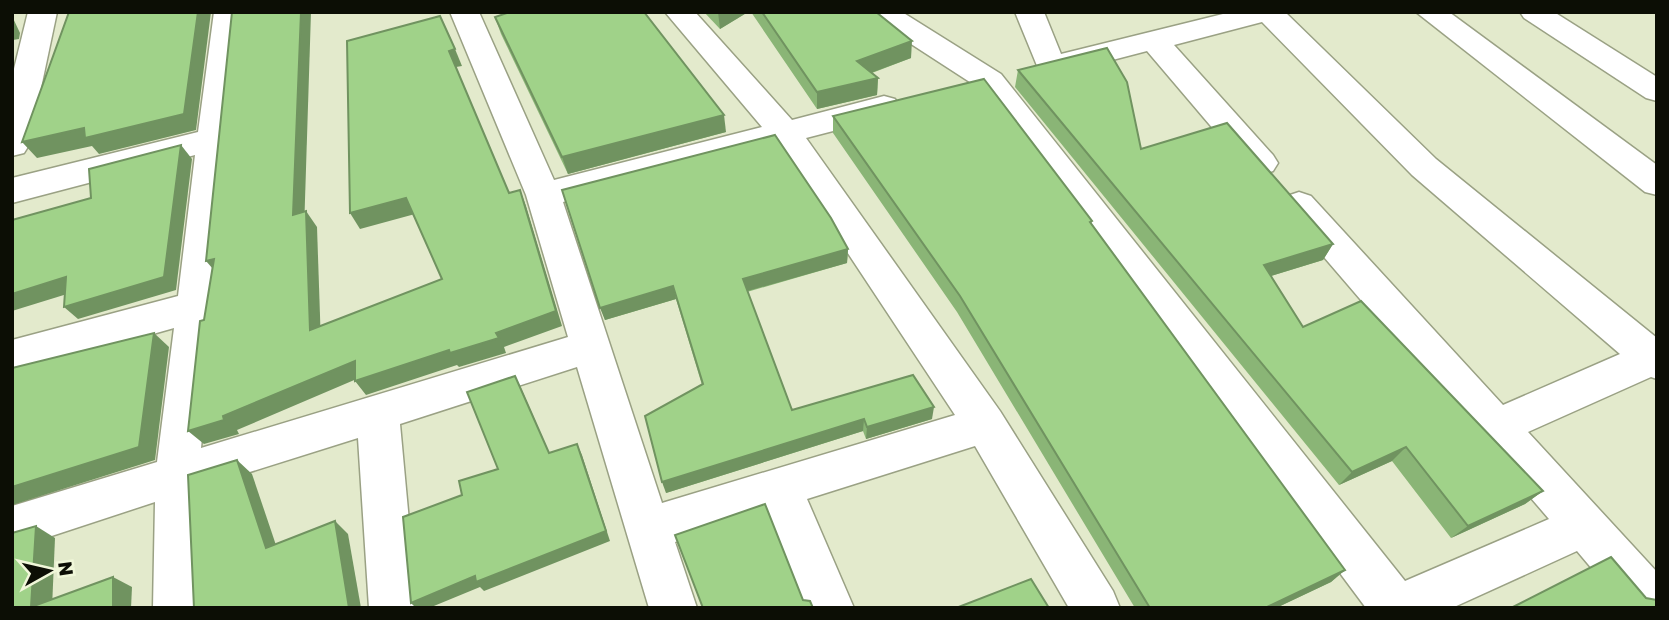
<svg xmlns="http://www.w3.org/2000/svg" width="1669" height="620" font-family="'Golos Text',sans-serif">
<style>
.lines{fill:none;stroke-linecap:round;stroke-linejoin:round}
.minor-casing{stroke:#9aa184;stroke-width:3}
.minor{fill:#fff;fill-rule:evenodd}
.wall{fill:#8ab576}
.shaded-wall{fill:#709360}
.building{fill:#a0d289;stroke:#709360;stroke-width:2}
</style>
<rect width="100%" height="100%" fill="#e3eacc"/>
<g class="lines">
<defs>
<g id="minor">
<path d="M28 12H57L29 145 24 153 12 156V77Z"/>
<path d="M214 12H242L201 448 568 337 526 195 450 12H479L554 180 762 127 665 12H695L792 120 884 96 895 99 900 107 895 115 806 138 1000 411 1113 591 1120 608H1069L975 446 807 499 854 608H806L768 512 675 542 697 608H649L577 367 400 424 417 608H369L358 438 199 488 201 608H153L155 502 12 549V506L157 462 174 328 12 374V340L178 296 195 155 12 203V178L198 132ZM777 146 955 415 662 503 563 202Z"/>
<path d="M867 12H902L1001 74 1405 581 1549 519 1287 214 1281 205 1287 196 1299 192 1311 196 1503 405 1620 354 1412 175 1262 22 1174 45 1273 155 1278 163 1273 171 1261 175 1249 171 1147 51 1051 76 1040 73 1015 12H1044L1061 54 1231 12H1285L1436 159 1657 338V379L1651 377 1528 432 1657 572V608H1625L1577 551 1452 608H1366L979 88 871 18Z"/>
<path d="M1416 12H1449L1657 165V195L1645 192Z"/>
<path d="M1520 12H1554L1657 77V101L1646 98 1524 18Z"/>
</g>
</defs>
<use href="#minor" class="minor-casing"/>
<use href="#minor" class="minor"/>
</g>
<g class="wall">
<path d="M704 12H748L720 29Z"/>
<path d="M751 12H876L911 58 872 73 878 78 877 95 817 109Z"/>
<path d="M495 17 726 132 568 174 501 34Z"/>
<path d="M1018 70 1141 149 1333 244 1323 260 1271 276 1303 327 1543 491 1525 504 1451 538 1392 461 1339 485 1015 87Z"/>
<path d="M833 116 1092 221 1091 224 1345 570 1331 582 1276 608H1135L957 312 833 133Z"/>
<path d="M562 190 848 249 847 263 747 292 792 410 932 419 866 439 863 431 666 493 702 385 676 299 605 320Z"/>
</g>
<g class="shaded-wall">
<path d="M198 12H211L196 130 99 154 92 146 37 158 22 142Z"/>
<path d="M301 12H311L304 231 293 215Z"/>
<path d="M718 12H748L720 29Z"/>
<path d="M12 16 20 33 19 39 13 40 12 45Z"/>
<path d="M912 41 911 58 857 78V61Z"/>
<path d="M455 49 462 66 456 67 449 51Z"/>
<path d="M878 78 877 95 817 109V92Z"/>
<path d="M724 115 726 132 568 174 562 157Z"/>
<path d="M181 145 192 159 176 290 78 319 64 307Z"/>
<path d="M520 190 526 206 562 326 504 347 506 353 459 367 457 365 366 395 355 381 496 333Z"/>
<path d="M406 198 415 214 360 229 350 213Z"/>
<path d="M306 211 317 227 321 345 310 330Z"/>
<path d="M1333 244 1323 260 1254 281 1264 265Z"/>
<path d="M848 249 847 263 744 292 743 279Z"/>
<path d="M214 259 220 277 206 261Z"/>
<path d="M66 277 80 290 12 311V294Z"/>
<path d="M673 286 676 299 605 320 600 308Z"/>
<path d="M154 333 169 347 155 460 12 505V487Z"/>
<path d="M355 361 366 375 237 430 239 434 204 444 188 431Z"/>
<path d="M515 376 521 388 554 464 549 453Z"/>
<path d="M934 407 932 419 866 439 867 427Z"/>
<path d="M864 419 863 431 666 493 662 482Z"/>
<path d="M577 444 582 455 610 541 484 591 480 587 429 608H416L411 603Z"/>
<path d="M1406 447 1392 461 1339 485 1352 472Z"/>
<path d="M237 460 252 474 281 560 266 548Z"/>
<path d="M1543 491 1525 504 1451 538 1468 526Z"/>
<path d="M335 521 348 534 361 608H349Z"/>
<path d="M36 526 55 538 52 608 31 607Z"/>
<path d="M1345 570 1331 582 1276 608H1265Z"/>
<path d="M113 577 132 587 131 608H113Z"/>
</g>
<g class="building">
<path d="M69 12H198L184 114 85 138 84 128 22 142Z"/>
<path d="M232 12H301L293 215 306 211 310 330 442 279 406 198 350 213 347 41 440 16 455 49 449 51 509 193 520 190 556 311 496 333 499 338 450 353 449 350 355 381V361L223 416 224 420 188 431 200 321 204 320 214 259 206 261Z"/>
<path d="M510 12H644L724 115 562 157 495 17Z"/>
<path d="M762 12H876L912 41 857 61 878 78 817 92Z"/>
<path d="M1107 48 1127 82 1141 149 1227 123 1333 244 1264 265 1303 327 1361 301 1543 491 1468 526 1406 447 1352 472 1018 70Z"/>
<path d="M984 79 1092 221 1090 222 1345 570 1265 608H1150L960 296 833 116Z"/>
<path d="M775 135 831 218 848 249 743 279 792 410 913 375 934 407 867 427 864 419 662 482 645 416 703 384 673 286 600 308 562 190Z"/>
<path d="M181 145 164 277 64 307 66 277 12 294V220L91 198 89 169Z"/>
<path d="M154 333 139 447 12 487V368Z"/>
<path d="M515 376 549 453 577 444 606 531 476 582 475 576 411 603 403 517 462 495 459 481 498 469 467 392Z"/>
<path d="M237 460 266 548 335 521 349 608H194L188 475Z"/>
<path d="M765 504 803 600 810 601 813 608H703L675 535Z"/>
<path d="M36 526 31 607 113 577V608H12V533Z"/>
<path d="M1611 557 1646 598 1657 600V608H1511Z"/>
<path d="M1031 579 1049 608H956Z"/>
</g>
<rect width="1669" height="620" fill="none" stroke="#0c0e05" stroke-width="28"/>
<g transform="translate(49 571) rotate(82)" stroke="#f0f7d9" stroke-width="5" paint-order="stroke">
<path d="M0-5L12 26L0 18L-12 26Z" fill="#0c0e05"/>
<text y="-10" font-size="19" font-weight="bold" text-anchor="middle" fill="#0c0e05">N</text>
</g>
</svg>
